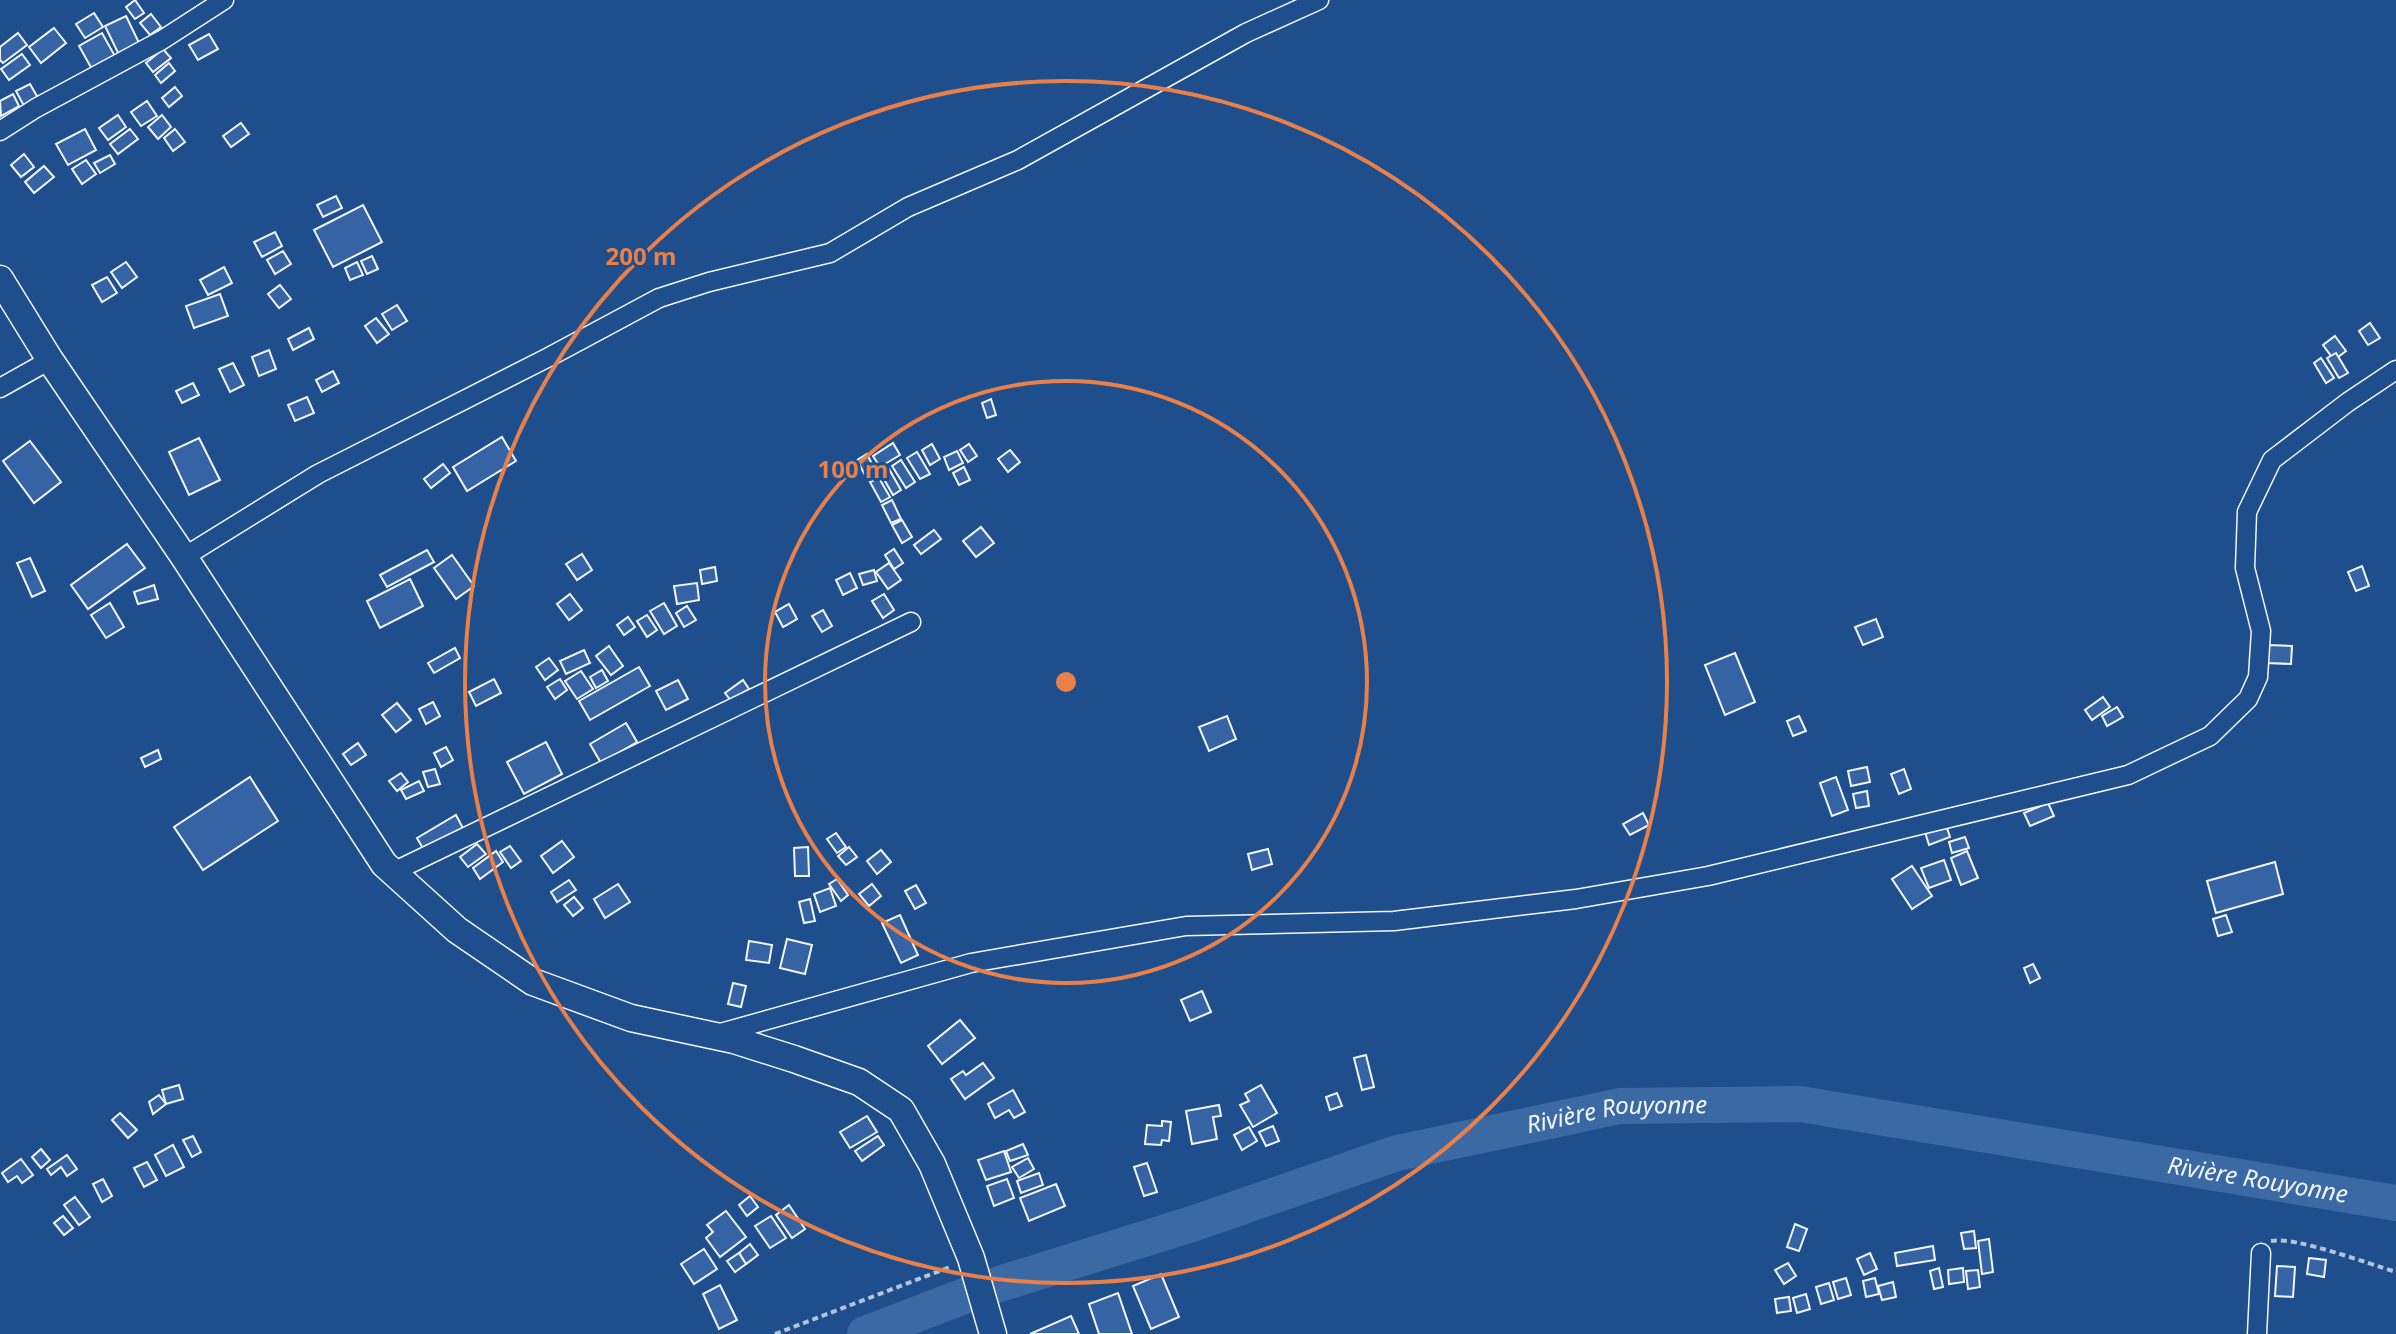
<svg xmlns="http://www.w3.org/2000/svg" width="2396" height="1334" font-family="'Noto Sans',sans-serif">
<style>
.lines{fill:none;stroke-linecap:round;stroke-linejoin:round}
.river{stroke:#3b69a3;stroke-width:36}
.building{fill:#3563a3;stroke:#f2f6ff;stroke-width:2}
.street-casing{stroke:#f2f6ff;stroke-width:21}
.secondary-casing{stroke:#f2f6ff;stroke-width:29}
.path{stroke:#b3c4dc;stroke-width:4;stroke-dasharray:6 4;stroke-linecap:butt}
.street{stroke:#1f4e8c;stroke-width:18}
.secondary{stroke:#1f4e8c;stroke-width:26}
.ring{fill:none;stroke:#ea8049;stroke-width:4}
.labels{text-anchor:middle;stroke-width:6;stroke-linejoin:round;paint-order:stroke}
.water-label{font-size:24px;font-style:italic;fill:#f2f6ff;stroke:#1f4e8c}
.centre{fill:#ea8049;stroke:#1f4e8c;stroke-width:4}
.ring-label{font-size:24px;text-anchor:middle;font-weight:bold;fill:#ea8049;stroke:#1f4e8c;stroke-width:6;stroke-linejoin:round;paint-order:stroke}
</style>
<rect width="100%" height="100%" fill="#1f4e8c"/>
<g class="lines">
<path class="river" id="s1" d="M865 1334 980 1290 1195 1223 1397 1153 1620 1106 1800 1104 2396 1203"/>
</g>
<g class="building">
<path d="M135 0 144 13 135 19 126 7Z"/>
<path d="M94 13 103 27 85 38 76 24Z"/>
<path d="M151 14 161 27 150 35 140 23Z"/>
<path d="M126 16 142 49 121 59 105 26Z"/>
<path d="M54 28 66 43 41 63 29 47Z"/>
<path d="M18 33 27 45 3 63 0 60V47Z"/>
<path d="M102 33 116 58 93 71 79 46Z"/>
<path d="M209 34 218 49 198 60 189 45Z"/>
<path d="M163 49 171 58 153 72 146 63Z"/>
<path d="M22 54 30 65 9 80 1 69Z"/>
<path d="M169 63 175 71 161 83 155 75Z"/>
<path d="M30 84 38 98 24 106 16 91Z"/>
<path d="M175 87 182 96 169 107 162 98Z"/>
<path d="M13 94 19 106 1 116 0 101Z"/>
<path d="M147 101 157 116 141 126 131 112Z"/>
<path d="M118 115 126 127 108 140 99 128Z"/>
<path d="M162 115 171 127 158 139 148 127Z"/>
<path d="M241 123 249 134 231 147 223 136Z"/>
<path d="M85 129 96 150 68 165 56 144Z"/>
<path d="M130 129 138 139 118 154 110 144Z"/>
<path d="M175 129 185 142 173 151 164 138Z"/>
<path d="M24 154 34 167 21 177 11 165Z"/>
<path d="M110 155 115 164 100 173 94 163Z"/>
<path d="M86 160 96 174 82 184 72 169Z"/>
<path d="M44 166 54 177 34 193 25 182Z"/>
<path d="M336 196 342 208 323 217 317 205Z"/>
<path d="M363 205 382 242 333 267 314 230Z"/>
<path d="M275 232 282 246 262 257 254 242Z"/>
<path d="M283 251 291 264 275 274 267 260Z"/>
<path d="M372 256 378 269 367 274 361 261Z"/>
<path d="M126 262 137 277 122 288 111 272Z"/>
<path d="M357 262 363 275 350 280 345 268Z"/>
<path d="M224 267 232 283 208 295 200 280Z"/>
<path d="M107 277 117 293 102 302 92 285Z"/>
<path d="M280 285 291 299 279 308 268 294Z"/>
<path d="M220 294 228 316 194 328 186 306Z"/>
<path d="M397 305 407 321 392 330 382 314Z"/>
<path d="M376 318 389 334 377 343 365 326Z"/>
<path d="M2370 323 2380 338 2368 345 2359 331Z"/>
<path d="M309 328 314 339 293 350 288 339Z"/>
<path d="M2335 336 2346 351 2334 360 2323 345Z"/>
<path d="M269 350 276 369 259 376 252 357Z"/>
<path d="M2336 353 2348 373 2339 378 2327 358Z"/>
<path d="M2321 358 2334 378 2326 383 2314 363Z"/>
<path d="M233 363 244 385 230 392 219 369Z"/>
<path d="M333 371 339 383 322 392 316 380Z"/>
<path d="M193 383 199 395 182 403 176 391Z"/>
<path d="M307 397 314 413 295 421 288 405Z"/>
<path d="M991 399 996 415 987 418 982 403Z"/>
<path d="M502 437 516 461 467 491 453 467Z"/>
<path d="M199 438 220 480 189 495 169 452Z"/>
<path d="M30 441 61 482 34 503 3 461Z"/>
<path d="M893 443 900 455 880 467 873 456Z"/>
<path d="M932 444 940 459 930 465 922 450Z"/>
<path d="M969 444 977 456 968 462 960 450Z"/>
<path d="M1010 450 1020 462 1008 472 998 459Z"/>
<path d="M957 451 963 463 949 470 944 457Z"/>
<path d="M917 452 930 474 920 479 907 458Z"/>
<path d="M867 454 877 474 867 479 857 460Z"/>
<path d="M901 460 915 482 906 488 892 466Z"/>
<path d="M443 464 450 473 431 488 424 479Z"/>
<path d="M964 467 970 480 959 485 953 473Z"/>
<path d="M889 469 901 490 893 495 881 474Z"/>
<path d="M879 478 890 497 881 502 870 482Z"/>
<path d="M892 500 901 519 891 523 882 505Z"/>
<path d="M902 520 912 537 902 543 892 525Z"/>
<path d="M981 527 994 543 976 557 963 541Z"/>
<path d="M934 530 941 539 921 554 914 545Z"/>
<path d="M127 544 145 568 88 609 71 585Z"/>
<path d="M894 549 903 563 894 569 885 555Z"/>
<path d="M427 550 434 562 387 587 380 575Z"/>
<path d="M582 554 592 570 577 580 566 564Z"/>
<path d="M452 555 474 586 456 599 434 568Z"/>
<path d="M30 558 45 591 32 597 17 563Z"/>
<path d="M889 563 901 580 888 589 876 572Z"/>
<path d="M2362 566 2369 586 2356 591 2348 572Z"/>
<path d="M715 567 717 581 702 584 700 570Z"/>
<path d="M874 570 877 581 863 585 859 574Z"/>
<path d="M850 573 857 588 843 595 836 580Z"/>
<path d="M410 579 423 606 380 628 367 601Z"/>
<path d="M697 583 699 600 677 604 674 586Z"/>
<path d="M154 585 158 599 138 604 134 592Z"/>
<path d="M570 594 582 610 569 620 557 604Z"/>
<path d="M884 594 894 610 883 618 872 601Z"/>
<path d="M110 603 124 627 106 638 91 615Z"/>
<path d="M664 603 677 626 664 634 650 611Z"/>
<path d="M789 604 797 619 783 627 775 612Z"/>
<path d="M687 606 696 620 684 627 676 613Z"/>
<path d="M823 610 832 626 822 632 812 616Z"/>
<path d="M647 615 657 630 647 637 637 621Z"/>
<path d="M628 617 635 627 624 635 617 625Z"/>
<path d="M1876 619 1883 637 1863 645 1855 627Z"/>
<path d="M2268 645 2292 646 2291 664 2267 663Z"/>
<path d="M609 646 623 666 611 675 596 656Z"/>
<path d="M455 648 460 658 434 673 428 663Z"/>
<path d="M584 650 590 663 566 674 560 661Z"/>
<path d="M1735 653 1755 702 1725 715 1705 665Z"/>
<path d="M549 658 558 670 545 680 536 667Z"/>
<path d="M639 667 650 686 590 720 579 701Z"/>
<path d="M602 670 608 681 596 688 590 677Z"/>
<path d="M581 671 593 689 577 699 565 681Z"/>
<path d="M494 679 501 693 476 706 469 692Z"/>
<path d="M560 679 567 690 555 699 547 687Z"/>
<path d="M678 680 688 699 666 710 656 691Z"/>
<path d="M743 680 749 689 731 701 725 693Z"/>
<path d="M2103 697 2110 707 2092 720 2085 710Z"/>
<path d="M433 702 440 716 426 724 419 709Z"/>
<path d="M397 703 411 720 396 732 382 715Z"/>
<path d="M2117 707 2123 717 2107 726 2102 716Z"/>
<path d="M1227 716 1236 739 1209 751 1199 727Z"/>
<path d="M1799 716 1806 731 1793 736 1787 721Z"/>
<path d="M626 723 637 742 601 763 590 744Z"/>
<path d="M546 742 562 774 524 794 507 762Z"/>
<path d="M358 743 366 755 351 765 343 754Z"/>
<path d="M446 747 453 760 441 767 434 753Z"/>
<path d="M158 750 161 759 145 767 141 758Z"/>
<path d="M1867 767 1870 782 1851 786 1848 771Z"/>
<path d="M435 769 440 784 428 787 423 772Z"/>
<path d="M1904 769 1911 789 1899 794 1891 774Z"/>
<path d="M401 773 408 782 397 791 389 781Z"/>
<path d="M250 777 278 821 203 870 174 827Z"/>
<path d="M1836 777 1848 810 1832 816 1820 783Z"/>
<path d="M419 781 424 791 406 799 401 790Z"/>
<path d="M1867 791 1869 806 1856 808 1853 794Z"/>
<path d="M2048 803 2054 816 2030 826 2024 813Z"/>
<path d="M1643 813 1649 825 1630 835 1623 824Z"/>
<path d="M456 815 465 832 426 854 417 838Z"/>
<path d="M1946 825 1950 837 1929 845 1925 832Z"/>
<path d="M836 833 846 847 837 853 827 839Z"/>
<path d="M1965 837 1969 848 1952 853 1949 842Z"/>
<path d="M562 841 574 857 553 873 541 856Z"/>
<path d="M477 844 486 854 468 867 460 857Z"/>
<path d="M510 846 521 861 511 868 500 852Z"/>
<path d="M808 847 809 876H795L794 848Z"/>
<path d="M849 847 857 857 846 865 838 856Z"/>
<path d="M1268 849 1272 864 1252 870 1248 854Z"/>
<path d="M881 850 891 862 877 874 867 861Z"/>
<path d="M496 851 503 862 480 879 473 868Z"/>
<path d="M1967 851 1978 878 1961 885 1951 858Z"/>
<path d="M1944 860 1951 880 1929 888 1921 868Z"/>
<path d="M2275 862 2283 894 2216 913 2207 881Z"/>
<path d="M1912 866 1932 896 1912 909 1892 879Z"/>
<path d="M837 879 848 895 841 901 829 884Z"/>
<path d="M569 880 576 890 557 902 551 892Z"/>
<path d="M618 884 630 902 605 918 594 899Z"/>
<path d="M872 884 881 896 869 906 859 894Z"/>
<path d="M916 885 926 903 915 909 905 891Z"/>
<path d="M830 888 836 906 820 912 814 894Z"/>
<path d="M574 897 583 908 573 916 564 905Z"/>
<path d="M810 899 815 921 804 923 799 902Z"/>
<path d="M900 915 918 955 901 963 882 923Z"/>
<path d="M2226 915 2232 932 2218 936 2213 919Z"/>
<path d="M787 939 812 945 805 974 780 968Z"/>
<path d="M749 941 772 945 769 963 746 960Z"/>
<path d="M2033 964 2040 978 2030 983 2024 968Z"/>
<path d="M733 983 746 986 741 1007 728 1004Z"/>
<path d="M1202 991 1211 1012 1190 1021 1181 1000Z"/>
<path d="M960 1020 975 1038 942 1064 928 1046Z"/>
<path d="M1366 1055 1374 1087 1362 1090 1354 1058Z"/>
<path d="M983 1063 994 1078 965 1099 951 1079 963 1071 966 1075Z"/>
<path d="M179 1085 183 1099 166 1104 162 1090Z"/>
<path d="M1261 1085 1277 1113 1253 1127 1240 1105 1249 1101 1245 1094Z"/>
<path d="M1013 1090 1025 1112 1014 1118 1009 1110 995 1118 988 1104Z"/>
<path d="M1337 1093 1342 1106 1330 1110 1326 1097Z"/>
<path d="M159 1095 166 1104 153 1114 149 1102Z"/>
<path d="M1219 1105 1221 1116 1213 1117 1217 1139 1192 1144 1186 1111Z"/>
<path d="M120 1113 137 1130 128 1138 112 1120Z"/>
<path d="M867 1116 877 1132 850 1148 840 1132Z"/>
<path d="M1162 1121 1171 1122 1169 1141 1162 1140 1161 1145 1145 1144 1147 1125 1162 1126Z"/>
<path d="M1273 1126 1279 1141 1266 1146 1259 1132Z"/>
<path d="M1249 1127 1257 1141 1242 1150 1234 1135Z"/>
<path d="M193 1136 201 1152 192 1157 183 1140Z"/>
<path d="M878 1136 884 1145 862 1161 855 1151Z"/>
<path d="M1023 1144 1028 1155 1010 1161 1006 1151Z"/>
<path d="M173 1145 184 1167 166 1176 155 1155Z"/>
<path d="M41 1149 50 1160 41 1168 32 1157Z"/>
<path d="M1004 1151 1011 1172 986 1180 978 1160Z"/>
<path d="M67 1155 77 1169 67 1176 61 1167 51 1175 47 1169Z"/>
<path d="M1028 1158 1034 1169 1019 1178 1012 1167Z"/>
<path d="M21 1159 33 1175 22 1183 17 1176 8 1182 2 1173Z"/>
<path d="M147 1162 157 1180 144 1187 134 1168Z"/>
<path d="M1147 1163 1157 1192 1144 1196 1134 1167Z"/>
<path d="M1039 1173 1043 1185 1021 1193 1017 1181Z"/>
<path d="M103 1179 112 1196 102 1202 93 1184Z"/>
<path d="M1007 1179 1014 1198 994 1206 987 1186Z"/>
<path d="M1056 1184 1065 1206 1029 1221 1020 1198Z"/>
<path d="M750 1196 758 1207 747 1216 739 1205Z"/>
<path d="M75 1197 90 1217 79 1225 64 1205Z"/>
<path d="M789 1205 805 1229 792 1238 776 1215Z"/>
<path d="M726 1211 746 1237 720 1257 706 1238 713 1232 707 1225Z"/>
<path d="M63 1216 73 1228 64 1235 54 1223Z"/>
<path d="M771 1216 786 1238 770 1248 755 1226Z"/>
<path d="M1795 1224 1807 1229 1799 1251 1787 1247Z"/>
<path d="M1974 1231 1976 1248 1964 1249 1961 1233Z"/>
<path d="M1989 1239 1993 1272 1982 1274 1978 1241Z"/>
<path d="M750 1244 758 1255 746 1264 739 1253Z"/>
<path d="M1933 1246 1935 1260 1897 1266 1895 1253Z"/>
<path d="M704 1249 717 1269 694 1284 681 1264Z"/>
<path d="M739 1253 746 1264 735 1272 727 1261Z"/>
<path d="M1870 1253 1877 1269 1864 1275 1857 1259Z"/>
<path d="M2309 1258 2326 1260 2324 1277 2307 1274Z"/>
<path d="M1788 1263 1796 1276 1784 1284 1775 1270Z"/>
<path d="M2277 1266 2295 1267 2293 1297 2275 1296Z"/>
<path d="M1939 1268 1943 1287 1934 1289 1930 1271Z"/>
<path d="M1963 1268 1964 1282 1949 1284 1948 1270Z"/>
<path d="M1978 1270 1980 1287 1968 1289 1966 1271Z"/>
<path d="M1161 1274 1179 1317 1151 1329 1133 1286Z"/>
<path d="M1846 1278 1851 1295 1838 1299 1833 1282Z"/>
<path d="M1875 1278 1879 1294 1866 1297 1863 1281Z"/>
<path d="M1893 1282 1896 1297 1882 1300 1878 1286Z"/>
<path d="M1829 1283 1834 1300 1821 1304 1816 1287Z"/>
<path d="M720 1285 737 1320 719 1329 703 1294Z"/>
<path d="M1118 1293 1132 1334H1099L1089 1304Z"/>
<path d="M1806 1294 1810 1309 1797 1313 1793 1298Z"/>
<path d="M1789 1297 1791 1311 1777 1313 1775 1299Z"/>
<path d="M1071 1316 1079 1334H1030Z"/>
</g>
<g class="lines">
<defs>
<g id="street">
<path d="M0 131 36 108 162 40 224 0"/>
<path d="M0 388 50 360"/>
<path d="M184 557 318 474 549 357 659 298 709 282 830 253 908 207 1018 160 1246 33 1319 0"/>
<path d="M393 872 911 622"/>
<path d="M717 1034 971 963 1186 926 1394 921 1576 899 1708 876 2128 775 2210 736 2248 699 2258 677 2261 631 2245 568 2247 512 2272 460 2348 402 2396 370"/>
<path d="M2257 1334 2261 1253"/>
</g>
<path id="secondary" d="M0 279 50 360 184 557 384 864 457 930 533 982 631 1018 734 1040 794 1059 859 1082 901 1110 932 1164 971 1258 993 1334"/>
</defs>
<use href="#street" class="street-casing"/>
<use href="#secondary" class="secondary-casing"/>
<g class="path">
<path d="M2271 1241C2295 1236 2369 1264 2396 1272"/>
<path d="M775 1334 950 1267"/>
</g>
<use href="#street" class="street"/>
<use href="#secondary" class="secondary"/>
</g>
<g class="ring">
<circle cx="1066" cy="682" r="301"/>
<circle cx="1066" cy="682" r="601"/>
</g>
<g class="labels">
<g class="water-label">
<text dy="8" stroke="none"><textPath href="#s1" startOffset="786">Rivière Rouyonne</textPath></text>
<text dy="8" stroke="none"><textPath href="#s1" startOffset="1434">Rivière Rouyonne</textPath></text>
</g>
</g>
<circle cx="1066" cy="682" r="12" class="centre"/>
<g class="ring-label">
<text x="641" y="265">200 m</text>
<text x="853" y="478">100 m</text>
</g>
</svg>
